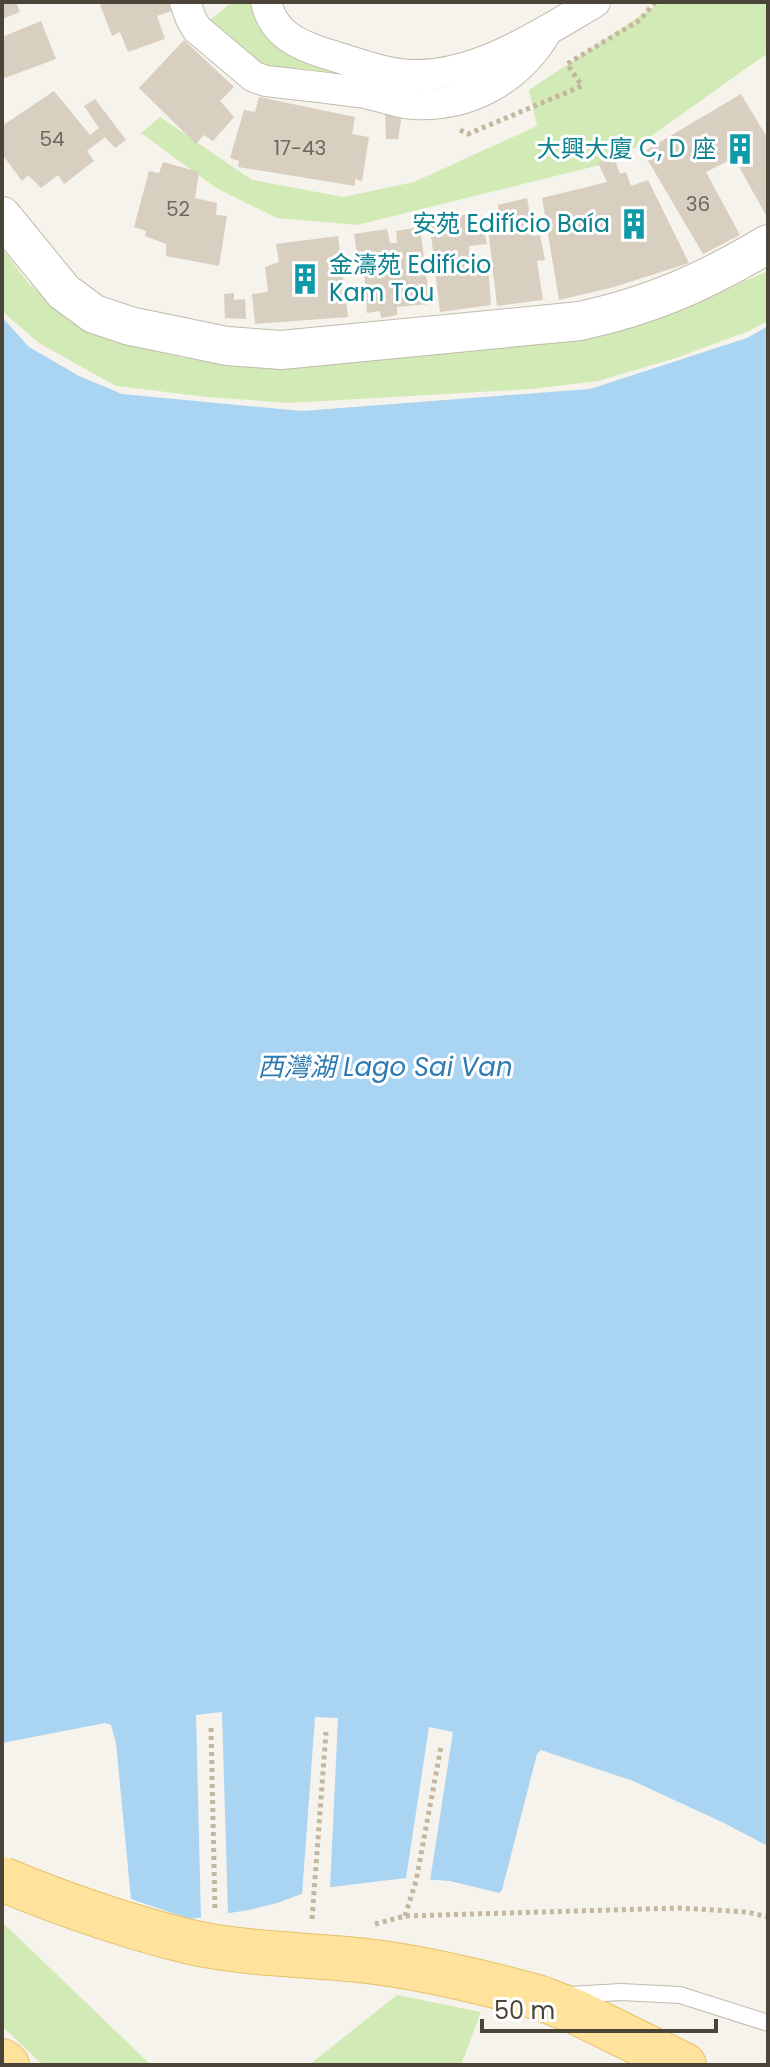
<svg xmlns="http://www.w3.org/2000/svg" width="770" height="2067" font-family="Poppins,'Noto Sans SC',sans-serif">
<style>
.green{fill:#d2eab5}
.water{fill:#a9d4f2}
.pier{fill:#f6f3ec}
.building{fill:#d8cfc1}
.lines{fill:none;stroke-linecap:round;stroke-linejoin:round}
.service-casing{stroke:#c2bbae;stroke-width:18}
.minor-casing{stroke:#c2bbae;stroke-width:32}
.tertiary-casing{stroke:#c2bbae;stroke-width:40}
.primary-casing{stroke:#e6c16a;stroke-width:46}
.path{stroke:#c4b79f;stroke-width:5;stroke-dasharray:4 4;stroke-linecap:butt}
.service{stroke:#fff;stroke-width:16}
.minor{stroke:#fff;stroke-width:30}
.tertiary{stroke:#fff;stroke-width:38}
.primary{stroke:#ffe39c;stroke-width:44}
.primary-bridge-casing{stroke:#e6c16a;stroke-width:46;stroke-linecap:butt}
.primary-bridge{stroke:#ffe39c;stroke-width:44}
.labels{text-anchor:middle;stroke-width:6;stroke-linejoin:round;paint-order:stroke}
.number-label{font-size:20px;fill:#6e675b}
.culture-label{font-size:24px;fill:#0d838f;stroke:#fff;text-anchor:end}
.water-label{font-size:26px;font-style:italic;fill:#2e7ab2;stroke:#fff}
</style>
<rect width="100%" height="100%" fill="#f6f3ec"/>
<g class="green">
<path d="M232 2H260L354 73 355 83 256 66 206 23Z"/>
<path d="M661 2H768V53L616 161 357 225 277 218 216 188 141 133 160 117 252 180 343 197 414 182 537 126 529 90Z"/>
<path d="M2 248 29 284 88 325 182 358 664 316 768 271V321L749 331 676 358 598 381 532 389 288 403 208 397 116 386 39 343 2 311Z"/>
<path d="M2 1922 151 2065 42 2064 2 2026Z"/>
<path d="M397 1995 481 2012 461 2065H309Z"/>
</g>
<path class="water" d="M2 317 29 347 79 376 122 394 302 411 590 389 747 338 768 326V1846L724 1823 633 1781 541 1750 537 1754 502 1890 499 1893 450 1881 406 1878 315 1889 277 1903 249 1910 190 1919 131 1899 116 1743 111 1725 105 1723 2 1743Z"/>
<g class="pier">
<path d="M222 1712 228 1913 201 1919 196 1715Z"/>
<path d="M315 1717 338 1718 330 1889H315L302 1895Z"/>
<path d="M429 1727 453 1732 430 1881 406 1878Z"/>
</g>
<g class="building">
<path d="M2 2H16L20 12 2 19Z"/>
<path d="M99 2H171L174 10 157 16 165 39 128 52 120 32 112 36Z"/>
<path d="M41 21 56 59 2 79V37Z"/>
<path d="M184 40 234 87 220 101 234 117 213 141 204 135 196 144 139 88Z"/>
<path d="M54 91 90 135 99 128 84 106 95 99 126 140 115 148 105 137 87 151 94 161 64 184 58 175 41 188 28 175 22 181 2 154V126Z"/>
<path d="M741 94 768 139V213L766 215 734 158 706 172 740 235 703 254 643 152Z"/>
<path d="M259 97 355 117 352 134 369 137 362 181 355 179V186L238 167 239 161 230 158 244 110 255 112Z"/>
<path d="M385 109 402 114 398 139H386Z"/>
<path d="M614 157 620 174 626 172 631 186 648 180 689 263 614 287 559 300 542 198 607 182 598 163Z"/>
<path d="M163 162 199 172 195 198 217 203 216 215 227 216 219 266 166 256V244L145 236 146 231 134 227 149 171 159 173Z"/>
<path d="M527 198 534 236 540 235 545 260 537 261 543 300 497 306 487 219 499 218 498 205Z"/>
<path d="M480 212 487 244 469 246V269L488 266 491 305 440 312 430 226 458 222V216Z"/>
<path d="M420 227 430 304 397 307V315L381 318 380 311 367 313 363 255H357L354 234 387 229 390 243H397L396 231Z"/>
<path d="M338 236 348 317 255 324 252 294 268 292 265 267 279 262 276 244Z"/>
<path d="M234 293V300L245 299 246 319 225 318 224 294Z"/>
</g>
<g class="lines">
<defs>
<path id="service" d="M569 1995 621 1992 680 1995 768 2023"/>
<g id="minor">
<path d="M185 2 191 19 197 29 254 77 266 81C299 85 332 88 365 93 381 96 397 103 413 104 470 107 519 79 547 31"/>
<path d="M266 2C273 34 298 45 327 54 354 62 381 73 410 75 477 77 539 35 595 2"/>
</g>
<path id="tertiary" d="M2 216 64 292 94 314 130 326 227 346 281 350 580 321C653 305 704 282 768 244"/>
<g id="primary">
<path d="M540 1998 574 2011 684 2065"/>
<path d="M2 2061 7 2065"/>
</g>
</defs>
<use href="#service" class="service-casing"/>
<use href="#minor" class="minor-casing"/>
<use href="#tertiary" class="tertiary-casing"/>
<use href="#primary" class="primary-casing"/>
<g class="path">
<path d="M460 130 468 134 582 86 567 64 640 20 655 2"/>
<path d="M211 1728 215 1911"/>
<path d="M405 1916 416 1881 441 1747"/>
<path d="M312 1919 326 1732"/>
<path d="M375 1924 405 1916 679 1908 747 1912 768 1917"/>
</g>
<use href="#service" class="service"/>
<use href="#minor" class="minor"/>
<use href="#tertiary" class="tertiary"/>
<use href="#primary" class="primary"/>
<defs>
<path id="primary-bridge" d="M2 1879C62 1904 123 1925 186 1941 245 1955 307 1954 367 1961 426 1968 483 1982 540 1998"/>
</defs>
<use href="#primary-bridge" class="primary-bridge-casing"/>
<use href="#primary-bridge" class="primary-bridge"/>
</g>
<defs>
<symbol id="building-bare" viewBox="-9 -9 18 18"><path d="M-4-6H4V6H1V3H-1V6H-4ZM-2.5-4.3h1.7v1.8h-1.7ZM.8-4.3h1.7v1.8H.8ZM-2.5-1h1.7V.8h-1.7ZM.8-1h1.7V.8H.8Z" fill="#0f9aa8" stroke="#fff" stroke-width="2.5" paint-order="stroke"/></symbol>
</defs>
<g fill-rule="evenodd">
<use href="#building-bare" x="718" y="127" width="44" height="44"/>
<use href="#building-bare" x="612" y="202" width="44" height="44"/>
<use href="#building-bare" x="283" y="257" width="44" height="44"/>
</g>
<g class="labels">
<g class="number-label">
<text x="52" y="146">54</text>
<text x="300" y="155">17-43</text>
<text x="698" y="211">36</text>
<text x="178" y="216">52</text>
</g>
<g class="culture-label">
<text x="716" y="157">大興大廈 C, D 座</text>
<text x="610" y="232">安苑 Edifício Baía</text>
<text x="329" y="273" text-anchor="start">金濤苑 Edifício<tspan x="329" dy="28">Kam Tou</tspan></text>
</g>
<g class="water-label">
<text x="385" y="1076">西灣湖 Lago Sai Van</text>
</g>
</g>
<rect width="770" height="2067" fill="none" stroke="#4b4439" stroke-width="8"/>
<path d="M482 2019v12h234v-12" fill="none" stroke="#4b4439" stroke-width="4"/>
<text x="494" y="2019" font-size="24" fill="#4b4439" stroke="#ffffff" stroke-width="6" paint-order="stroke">50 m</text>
</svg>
